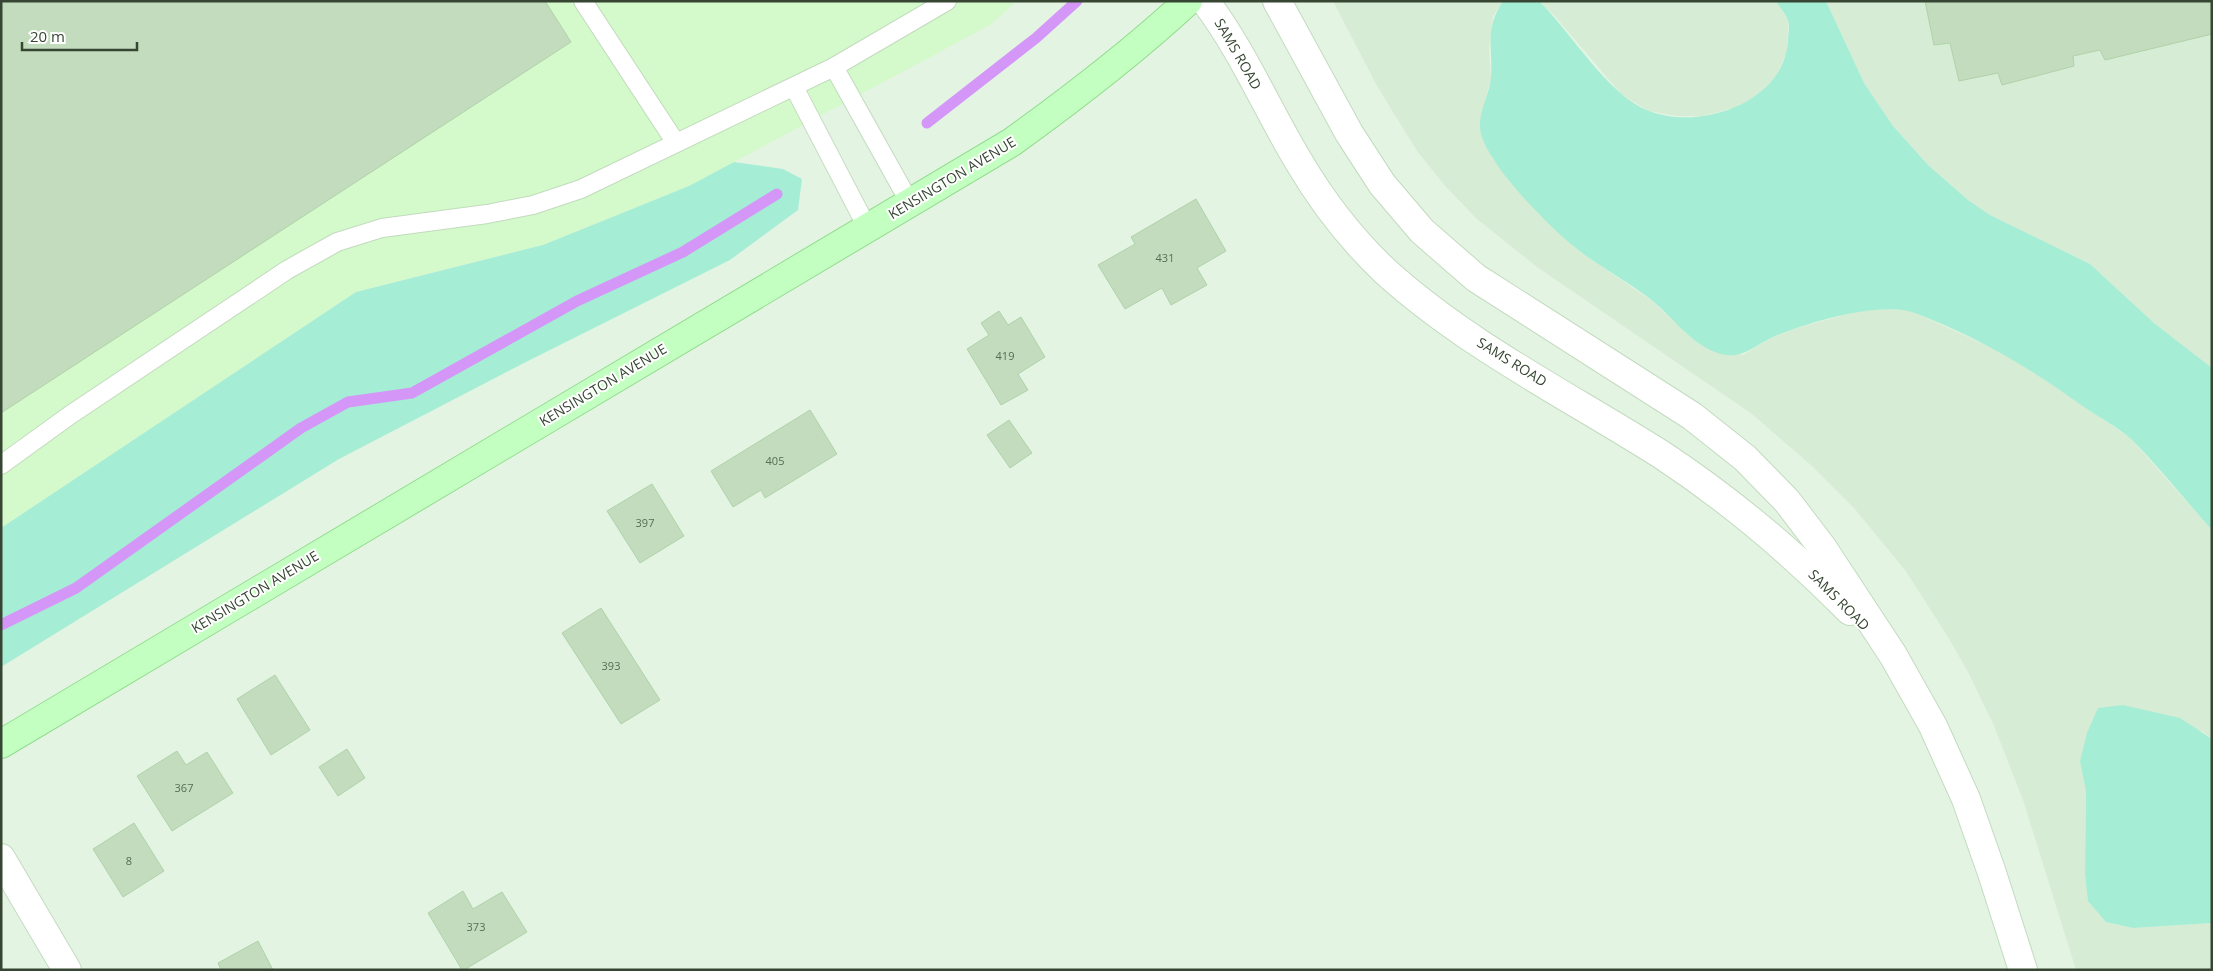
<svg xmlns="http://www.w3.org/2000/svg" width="2213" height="971" font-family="'Open Sans',sans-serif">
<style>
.residential{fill:#d6ecd4}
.commercial{fill:#d4f9ca}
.green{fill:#a6edd6}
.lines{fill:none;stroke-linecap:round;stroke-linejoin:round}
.stream{stroke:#d497f8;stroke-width:11}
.building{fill:#c2dcbd;stroke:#b0d2a9}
.service-casing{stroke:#c2dbbe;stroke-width:20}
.minor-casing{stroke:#c2dbbe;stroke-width:30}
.secondary-casing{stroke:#92dc8e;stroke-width:30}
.service{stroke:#fff;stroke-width:18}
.minor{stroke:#fff;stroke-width:28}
.secondary{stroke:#c3ffc1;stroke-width:28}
.labels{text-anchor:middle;stroke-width:4;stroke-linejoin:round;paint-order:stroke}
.number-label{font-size:11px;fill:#596c55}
.street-label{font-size:14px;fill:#364632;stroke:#fff}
</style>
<rect width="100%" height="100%" fill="#e4f4e3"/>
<g class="residential">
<path d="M1333 1H1503L1493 16 1489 49 1491 78 1485 101 1491 157 1533 207 1575 248 1652 301 1692 338 1743 355 1771 338 1797 328 1856 312 1884 309 1911 311 2001 352 2056 386 2130 438 2212 530V739L2202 731 2080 761 2086 792 2085 875 2088 900 2106 922 2133 928 2212 923V970H2076L2023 800 1994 726 1968 672 1948 637 1905 570 1854 508 1812 466 1752 414 1537 267 1477 219 1446 187 1417 151 1377 86Z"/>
<path d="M1539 1H1776L1788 21 1787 52 1776 76 1757 96 1734 108 1702 116H1677L1649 111 1622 95 1553 14Z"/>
<path d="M1826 1H2212V368L2154 323 2090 264 1990 215 1968 200 1928 165 1893 126 1864 83Z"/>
</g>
<path class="commercial" d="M1 1H1017L990 25 689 186 543 245 356 292 1 528Z"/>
<g class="green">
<path d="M1503 1H1539C1572 33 1607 95 1649 111 1701 131 1785 102 1788 40 1788 34 1790 26 1788 21 1786 14 1779 7 1776 1H1826L1864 83 1893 126 1928 165 1968 200 1990 215 2090 264 2154 323 2212 368V530C2185 500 2160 468 2132 440 2118 427 2100 418 2084 407 2032 369 1976 336 1915 313 1881 300 1805 323 1773 337 1752 347 1740 362 1715 352 1689 342 1672 316 1650 299 1627 281 1600 267 1577 249 1551 229 1482 160 1480 128 1479 110 1490 93 1491 77 1493 46 1484 30 1503 1Z"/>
<path d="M734 162 783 169 802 179 798 210 730 260 524 363 339 459 1 667V528L356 292 543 245 689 186Z"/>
<path d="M2123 705 2180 718 2212 739V923L2133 928 2106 922 2088 901 2085 875 2086 792 2080 761 2087 733 2098 708Z"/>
</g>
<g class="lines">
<g class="stream">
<path d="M927 123 1036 38 1077 1"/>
<path d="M1 625 76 588 301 428 348 402 412 393 577 301 683 252 777 194"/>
</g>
</g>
<g class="building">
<path d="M1 1H545L571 42 1 413Z"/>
<path d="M1925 1H2212V34L2105 60 2100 50 2073 56 2074 66 2002 85 1998 73 1959 81 1950 43 1934 45Z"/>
<path d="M1196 199 1226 251 1197 268 1207 285 1171 305 1162 288 1125 309 1098 265 1135 244 1131 237Z"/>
<path d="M999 311 1008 325 1021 317 1045 357 1018 374 1028 390 1001 405 967 349 989 335 981 323Z"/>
<path d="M810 410 837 454 765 498 761 490 733 507 711 471Z"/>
<path d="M1009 420 1032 453 1010 468 987 435Z"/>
<path d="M652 484 684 536 640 563 607 511Z"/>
<path d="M601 608 660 700 621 724 562 633Z"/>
<path d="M275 675 310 730 271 755 237 699Z"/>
<path d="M347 749 365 778 338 796 319 767Z"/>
<path d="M177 751 186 765 207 752 233 793 172 831 137 776Z"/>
<path d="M134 823 164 871 123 897 93 849Z"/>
<path d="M463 891 473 909 502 892 527 932 464 970H462L428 913Z"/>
<path d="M258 941 273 970H221L218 963Z"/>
</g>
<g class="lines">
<defs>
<g id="service">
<path d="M583 1 676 143"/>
<path d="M834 67 910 203"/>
<path d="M794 87 868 229"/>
<path d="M1 465 70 415 287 270 337 242 382 228 487 214 533 205 581 189 834 67 947 1"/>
</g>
<g id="minor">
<path d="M1205 1C1243 51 1267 109 1299 162 1322 201 1352 240 1386 272 1468 346 1569 396 1662 455 1730 500 1793 553 1850 611"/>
<path d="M1277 1 1349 133 1382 184 1422 231 1476 278 1692 416 1745 458 1787 501 1822 547 1893 655 1933 726 1966 799 1992 873 2023 970"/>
<path d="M1 858 67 970"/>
</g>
<path id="secondary" d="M1 744 1012 142C1073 98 1132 53 1188 1"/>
</defs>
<use href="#service" class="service-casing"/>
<use href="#minor" class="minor-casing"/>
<use href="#secondary" class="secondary-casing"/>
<use href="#service" class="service"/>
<use href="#minor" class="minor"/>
<use href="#secondary" class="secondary"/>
</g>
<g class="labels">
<g class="number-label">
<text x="1165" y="262">431</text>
<text x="1005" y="360">419</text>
<text x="775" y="465">405</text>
<text x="645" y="527">397</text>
<text x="611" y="670">393</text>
<text x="184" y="792">367</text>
<text x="129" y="865">8</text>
<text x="476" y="931">373</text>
</g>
<g class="street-label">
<text transform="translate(1238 54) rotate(60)" y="5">SAMS ROAD</text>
<text transform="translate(952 178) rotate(-31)" y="5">KENSINGTON AVENUE</text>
<text transform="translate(1512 362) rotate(32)" y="5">SAMS ROAD</text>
<text transform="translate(603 385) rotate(-31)" y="5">KENSINGTON AVENUE</text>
<text transform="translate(255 592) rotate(-31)" y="5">KENSINGTON AVENUE</text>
<text transform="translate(1839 600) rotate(45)" y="5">SAMS ROAD</text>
</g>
</g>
<rect width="2213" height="971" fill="none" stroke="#364632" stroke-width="5"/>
<path d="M22 42v8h115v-8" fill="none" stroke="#364632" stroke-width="2.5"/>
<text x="30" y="42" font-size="15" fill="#364632" stroke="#ffffff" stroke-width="4" paint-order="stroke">20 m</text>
</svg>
